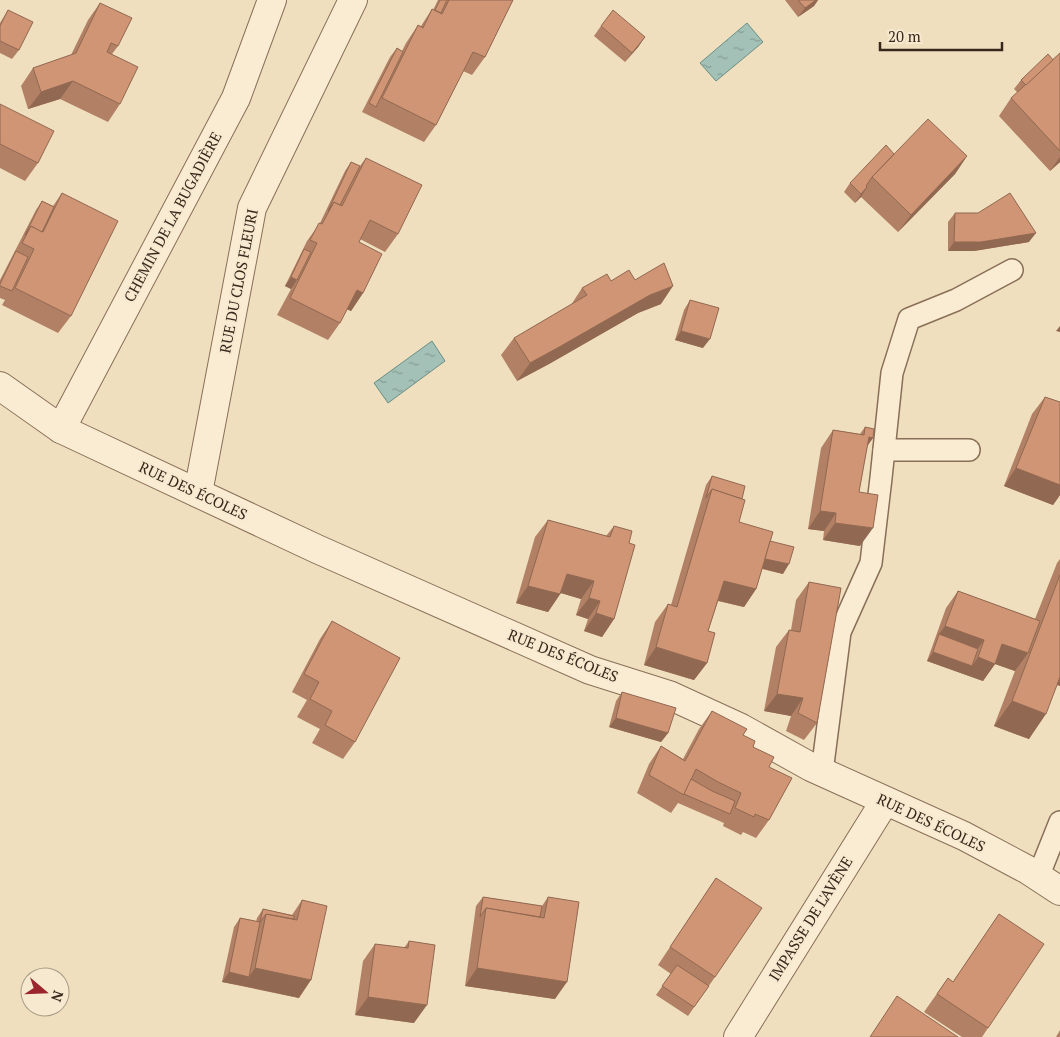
<svg xmlns="http://www.w3.org/2000/svg" width="1060" height="1037" font-family="'PT Serif',serif">
<style>
.water{fill:url(#water-ripples);stroke:#6a8f84}
.lines{fill:none;stroke-linecap:round;stroke-linejoin:round}
.service-casing{stroke:#896f57;stroke-width:24}
.minor-casing{stroke:#896f57;stroke-width:30}
.tertiary-casing{stroke:#896f57;stroke-width:30}
.service{stroke:#faecd3;stroke-width:21}
.minor{stroke:#faecd3;stroke-width:28}
.tertiary{stroke:#faecd3;stroke-width:28}
.wall{fill:#b28064}
.shaded-wall{fill:#916851}
.building{fill:#cf9574;stroke:#916851}
.labels{text-anchor:middle;stroke-width:4;stroke-linejoin:round;paint-order:stroke}
.street-label{font-size:15px;fill:#38281c;stroke:#f6e9cf}
</style>
<defs>
<pattern id="water-ripples" width="26" height="14" patternUnits="userSpaceOnUse" patternTransform="scale(1.25)"><rect width="26" height="14" fill="#a3c1b7"/><path d="M2 4q2-2 4 0t4 0M15 11q2-2 4 0t4 0" fill="none" stroke="#869d94"/></pattern>
</defs>
<rect width="100%" height="100%" fill="#efdfbf"/>
<g class="water">
<path d="M747 23 763 42 716 81 700 63Z"/>
<path d="M432 341 445 361 388 403 374 383Z"/>
</g>
<g class="lines">
<defs>
<g id="service">
<path d="M884 450H969"/>
<path d="M822 772 840 632 871 563 881 478 892 373 909 319 956 300 1012 270"/>
<path d="M1038 877 1060 822"/>
</g>
<g id="minor">
<path d="M61 429 236 98 272 0"/>
<path d="M198 493 252 208 353 0"/>
<path d="M738 1037 885 801"/>
</g>
<path id="tertiary" d="M0 386 61 429 317 549 590 670 669 695 741 728 811 767 964 836 1028 870 1060 891"/>
</defs>
<use href="#service" class="service-casing"/>
<use href="#minor" class="minor-casing"/>
<use href="#tertiary" class="tertiary-casing"/>
<use href="#service" class="service"/>
<use href="#minor" class="minor"/>
<use href="#tertiary" class="tertiary"/>
</g>
<g class="wall">
<path d="M438 0H513L485 57 472 75 463 71 436 125 424 142 362 112 390 57 397 48 402 51 406 43 418 25 421 26 432 9 433 10Z"/>
<path d="M785 0H818L814 6 798 17Z"/>
<path d="M100 3 118 46 112 54 120 104 108 122 60 99 28 109 21 86 33 68 71 55 88 20Z"/>
<path d="M8 10 19 50 12 59 0 53V23Z"/>
<path d="M601 26 639 46 625 62 594 36Z"/>
<path d="M1060 53V162L1050 171 999 116 1011 98 1018 93 1014 89 1021 80 1053 60Z"/>
<path d="M0 104 38 163 25 181 0 168Z"/>
<path d="M894 154 967 156 955 174 898 232 861 197 855 203 844 192 850 183Z"/>
<path d="M366 158 398 234 385 252 360 239 359 242 363 293 351 311 347 309 340 323 328 340 277 315 291 289 285 286 307 241 320 223 345 171 351 162 360 166Z"/>
<path d="M62 193 71 316 58 333 2 305 5 300 0 298V280L36 210 42 201 53 206Z"/>
<path d="M955 213 1029 242 974 251H948V222Z"/>
<path d="M635 280 661 304 638 313 549 364 517 381 501 355 514 338 571 305 582 288 611 281Z"/>
<path d="M690 300 703 348 675 340 684 310Z"/>
<path d="M1045 397 1060 402V495L1053 505 1004 486 1032 414Z"/>
<path d="M865 427 873 438 867 446 859 492 860 546 823 540 824 531 808 529 821 448 833 430 860 434Z"/>
<path d="M712 476 742 499 739 522 770 541 783 574 762 569 756 589 744 607 718 601 708 631 707 663 694 680 644 665 655 622 668 604 671 605 706 485Z"/>
<path d="M548 520 606 536 614 526 629 543 614 619 602 637 584 631 588 619 576 615 581 599 561 593 548 612 516 603 535 537Z"/>
<path d="M1060 559V686L1057 685 1029 739 994 726 1015 671 995 664 983 681 927 661 946 608 958 591 1035 619 1057 563Z"/>
<path d="M809 582 817 723 804 740 786 731 791 716 764 711 776 647 789 630H791L796 600Z"/>
<path d="M332 621 355 742 343 759 312 743 320 729 297 717 307 700 292 692 320 639Z"/>
<path d="M622 692 668 733 661 742 609 727 616 701Z"/>
<path d="M712 711 743 735 769 767V820L756 838 743 832 741 835 723 826 724 823 678 803 671 813 637 793 649 764 661 746 683 759 699 729Z"/>
<path d="M716 878 715 977 688 1016 656 995 671 974 658 965Z"/>
<path d="M483 897 542 906 548 897 555 999 465 986 476 906Z"/>
<path d="M302 900 299 998 222 982 234 927 240 918 256 922 257 918 263 909 292 915Z"/>
<path d="M999 914 988 1028 982 1037H962L924 1012 948 978 953 982Z"/>
<path d="M409 941 414 1023 355 1015 363 961 375 944 404 948Z"/>
<path d="M1060 1030V1037H1056Z"/>
</g>
<g class="shaded-wall">
<path d="M816 0H818L814 6 798 17 805 8Z"/>
<path d="M645 37 639 46 625 62 632 53Z"/>
<path d="M73 81 60 99 28 109 41 92Z"/>
<path d="M967 156 955 174 898 232 911 215Z"/>
<path d="M1060 157V162L1050 171Z"/>
<path d="M867 187 861 197 855 203 861 194Z"/>
<path d="M1036 233 1029 242 974 251H948L954 242Z"/>
<path d="M291 277 297 280 291 289 285 286Z"/>
<path d="M673 286 661 304 638 313 549 364 517 381 530 363 650 295Z"/>
<path d="M357 290 363 293 351 311 344 308Z"/>
<path d="M1060 326V332L1056 331Z"/>
<path d="M681 331 710 339 703 348 675 340Z"/>
<path d="M869 437 873 438 860 456Z"/>
<path d="M1016 468 1060 485V495L1053 505 1004 486Z"/>
<path d="M820 511 836 513 824 531 808 529Z"/>
<path d="M835 523 873 528 860 546 823 540Z"/>
<path d="M762 558 789 564 783 574 756 567Z"/>
<path d="M567 574 594 581 581 599 554 591Z"/>
<path d="M724 581 756 589 744 607 711 599Z"/>
<path d="M528 586 560 594 548 612 516 603Z"/>
<path d="M589 598 600 601 588 619 576 615Z"/>
<path d="M596 613 614 619 602 637 584 631Z"/>
<path d="M945 626 984 640 971 658 939 634Z"/>
<path d="M1002 644 1028 653 1015 671 995 664 983 681 927 661 933 652 972 666 978 657Z"/>
<path d="M656 647 707 663 694 680 644 665Z"/>
<path d="M1060 667V686L1050 682Z"/>
<path d="M777 694 803 698 791 716 764 711Z"/>
<path d="M1012 701 1046 714 1029 739 994 726Z"/>
<path d="M616 718 668 733 661 742 609 727Z"/>
<path d="M255 968 311 980 299 998 243 986Z"/>
<path d="M477 968 567 982 555 999 465 986Z"/>
<path d="M229 972 249 977 243 986 222 982Z"/>
<path d="M368 997 427 1005 414 1023 355 1015Z"/>
</g>
<g class="building">
<path d="M440 0H447L441 13 435 10Z"/>
<path d="M449 0H513L485 57 473 52 436 125 382 98 418 25 423 28 432 9 442 14Z"/>
<path d="M798 0H816L805 8Z"/>
<path d="M100 3 132 18 118 46 111 43 107 52 138 67 120 104 73 81 41 92 33 68 76 53Z"/>
<path d="M8 10 33 22 19 50 0 41V26Z"/>
<path d="M613 10 645 37 632 53 601 26Z"/>
<path d="M397 48 403 52 376 107 369 103Z"/>
<path d="M1060 53V151L1011 98Z"/>
<path d="M1048 54 1053 60 1026 85 1021 80Z"/>
<path d="M0 104 54 131 38 163 0 144Z"/>
<path d="M928 119 967 156 911 215 872 177Z"/>
<path d="M886 145 894 154 872 177 866 186 867 187 861 194 850 183Z"/>
<path d="M366 158 422 185 398 234 370 220 359 242 382 254 363 293 357 290 340 323 290 298 317 243 310 240 319 223 322 224 334 202 342 206Z"/>
<path d="M351 162 360 166 340 205 334 202 328 211Z"/>
<path d="M62 193 118 221 71 316 15 288 34 249 22 243 31 226 43 232Z"/>
<path d="M1010 193 1036 233 981 242H954L955 213H978Z"/>
<path d="M42 201 54 207 42 232 31 226 25 235Z"/>
<path d="M304 249 311 252 297 280 291 277Z"/>
<path d="M16 251 28 257 12 291 0 286V284Z"/>
<path d="M664 263 673 286 650 295 561 346 530 363 514 338 587 295 582 288 607 274 611 281 629 270 635 280Z"/>
<path d="M690 300 719 308 710 339 681 331Z"/>
<path d="M1045 397 1060 402V485L1016 468Z"/>
<path d="M865 427 874 429 873 438 869 437 859 492 878 495 873 528 835 523 836 513 820 511 833 430 864 435Z"/>
<path d="M712 476 745 486 742 499 712 489 706 498Z"/>
<path d="M712 489 745 500 739 522 773 532 756 589 724 581 708 631 715 633 707 663 656 647 668 604 677 607Z"/>
<path d="M548 520 610 537 614 526 632 531 629 543 635 545 614 619 596 613 600 601 589 598 594 581 567 574 560 594 528 586Z"/>
<path d="M770 541 794 547 789 564 765 559Z"/>
<path d="M1060 575V677L1046 714 1012 701Z"/>
<path d="M809 582 841 588 817 723 798 713 803 698 777 694 789 630 800 632Z"/>
<path d="M958 591 1040 621 1028 653 1002 644 995 664 978 657 984 640 945 626Z"/>
<path d="M332 621 400 658 355 742 325 725 332 711 310 699 319 682 304 674Z"/>
<path d="M939 634 978 649 972 666 933 652Z"/>
<path d="M622 692 676 708 668 733 616 718Z"/>
<path d="M712 711 747 729 743 735 755 741 753 747 774 757 769 767 792 778 769 820 755 814 754 817 735 808 741 793 718 782 696 769 684 795 649 775 661 746 685 761Z"/>
<path d="M691 779 712 791 735 801 730 814 684 794Z"/>
<path d="M716 878 762 908 715 977 670 947Z"/>
<path d="M483 897 542 906 540 917 486 908 480 917Z"/>
<path d="M548 897 579 902 567 982 477 968 486 908 544 918Z"/>
<path d="M302 900 327 906 311 980 255 968 266 914 297 920Z"/>
<path d="M263 909 294 916V919L266 914 260 922Z"/>
<path d="M999 914 1044 944 988 1028 937 994 948 978 953 982Z"/>
<path d="M240 918 260 922 249 977 229 972Z"/>
<path d="M409 941 435 945 427 1005 368 997 375 944 408 948Z"/>
<path d="M677 965 709 986 694 1007 662 986Z"/>
<path d="M897 996 958 1037H870Z"/>
</g>
<g class="labels">
<g class="street-label">
<text transform="translate(173 217) rotate(-62)" y="5">CHEMIN DE LA BUGADIÈRE</text>
<text transform="translate(239 281) rotate(-79)" y="5">RUE DU CLOS FLEURI</text>
<text transform="translate(193 491) rotate(25)" y="5">RUE DES ÉCOLES</text>
<text transform="translate(563 656) rotate(22)" y="5">RUE DES ÉCOLES</text>
<text transform="translate(931 823) rotate(25)" y="5">RUE DES ÉCOLES</text>
<text transform="translate(811 919) rotate(-58)" y="5">IMPASSE DE L'AVÈNE</text>
</g>
</g>
<g transform="translate(45 992) rotate(109)"><circle r="24" fill="#f6e9cf" stroke="#aa9c87"/>
<path d="M0-4L9 19L0 12L-9 19Z" fill="#9a252c"/>
<text y="-8" font-size="14" font-weight="bold" text-anchor="middle" fill="#38281c">N</text>
</g>
<path d="M880 42v8h122v-8" fill="none" stroke="#38281c" stroke-width="2.5"/>
<text x="888" y="42" font-size="15" fill="#38281c" stroke="#f6e9cf" stroke-width="4" paint-order="stroke">20 m</text>
</svg>
